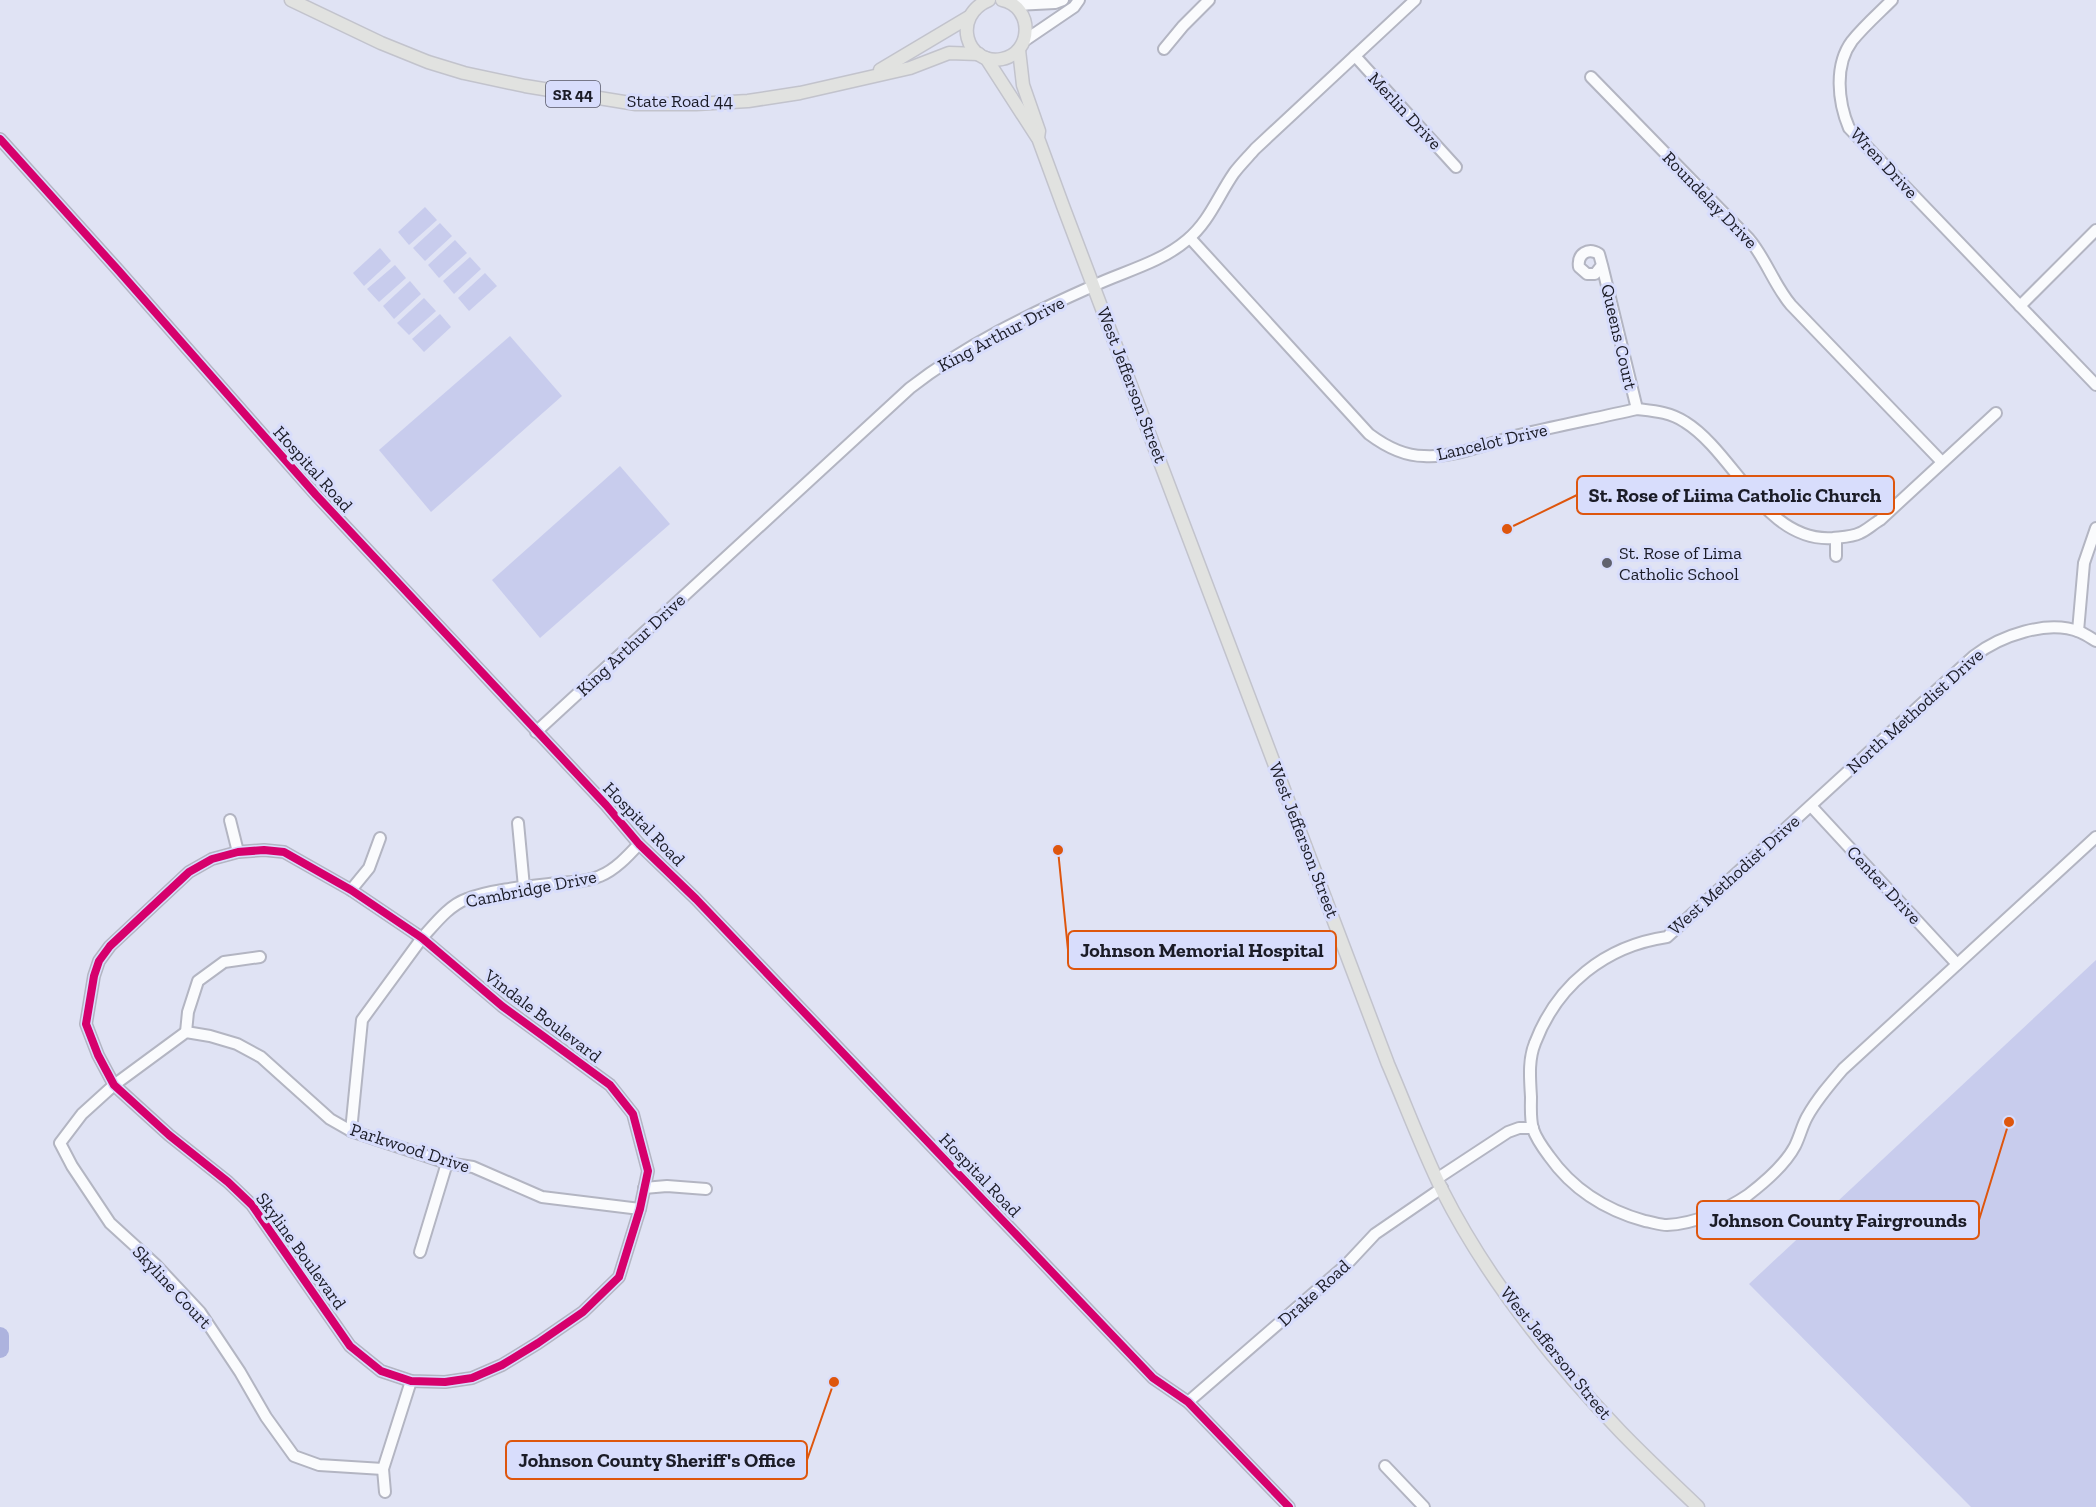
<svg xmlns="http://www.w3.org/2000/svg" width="2096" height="1507" font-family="'Zilla Slab',serif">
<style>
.green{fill:#c8cced}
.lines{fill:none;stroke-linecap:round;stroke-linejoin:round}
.river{stroke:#adb3de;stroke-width:18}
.minor-casing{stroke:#b3b5c2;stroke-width:14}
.major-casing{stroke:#c2c3cc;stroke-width:15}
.minor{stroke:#fafbfd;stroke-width:10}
.major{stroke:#e1e2e0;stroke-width:12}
.cycleway-casing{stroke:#d8ddfc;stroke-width:11}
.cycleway{stroke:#d6006c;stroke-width:8}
.poi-dot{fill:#60626f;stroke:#d8ddfc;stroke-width:2}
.labels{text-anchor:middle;stroke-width:6;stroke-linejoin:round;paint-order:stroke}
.shield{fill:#d8ddfc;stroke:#545667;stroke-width:1.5}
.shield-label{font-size:16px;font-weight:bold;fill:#1b1c27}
.street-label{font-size:18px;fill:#1b1c27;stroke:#d8ddfc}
.poi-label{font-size:18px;fill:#1b1c27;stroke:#d8ddfc;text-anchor:start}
.leader{fill:none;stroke:#de560d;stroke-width:2}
.callout-dot{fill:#de560d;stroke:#d8ddfc;stroke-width:2}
.callout{fill:#d8ddfc;stroke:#de560d;stroke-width:2}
.callout-label{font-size:20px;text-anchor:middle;font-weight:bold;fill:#1b1c27}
</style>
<rect width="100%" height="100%" fill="#e0e3f4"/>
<g class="green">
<path d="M425 207 437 220 409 245 398 232Z"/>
<path d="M440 223 452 236 425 261 413 248Z"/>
<path d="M455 240 467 253 439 278 428 265Z"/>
<path d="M380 248 391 261 364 286 353 273Z"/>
<path d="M470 257 481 269 454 294 443 281Z"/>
<path d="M395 265 406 278 379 302 367 289Z"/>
<path d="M485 273 497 286 469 311 458 298Z"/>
<path d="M410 281 421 294 394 319 383 306Z"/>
<path d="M424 298 436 311 409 335 397 323Z"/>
<path d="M440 314 451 327 424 352 412 339Z"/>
<path d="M510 336 562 396 431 512 379 450Z"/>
<path d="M620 466 670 524 540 638 492 580Z"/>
<path d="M2096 960V1507H1971L1749 1284Z"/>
</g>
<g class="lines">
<path class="river" d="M0 1336V1349"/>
<defs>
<g id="minor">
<path d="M1892 0C1879 13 1864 26 1852 41 1834 65 1838 102 1849 128L2096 385"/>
<path d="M1015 5 1055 3 1063 0"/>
<path d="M1024 41 1074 7 1079 0"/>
<path d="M1164 49 1183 26 1209 0"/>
<path d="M1355 56 1456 167"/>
<path d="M1591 77 1749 239C1766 259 1774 285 1791 305L1942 462"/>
<path d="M0 139 118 270 316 495 606 805 639 844 696 899 1153 1378 1188 1402 1289 1507"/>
<path d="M1190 238 1369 434C1385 446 1404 456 1424 456 1456 458 1488 443 1519 435 1558 426 1597 418 1637 409 1654 411 1670 412 1685 422 1735 453 1765 543 1833 538 1842 537 1852 537 1860 533 1867 530 1873 524 1880 520L1996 413"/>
<path d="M1602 265 1599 254C1588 247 1577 254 1579 267L1587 274H1595L1602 265 1637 409"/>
<path d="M2020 306 2096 230"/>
<path d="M1836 538V556"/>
<path d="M2078 631 2084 563 2096 528"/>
<path d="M2096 641C2091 638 2085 634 2080 632 2047 619 2000 636 1974 656L1667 937C1605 946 1557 985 1535 1043 1528 1060 1530 1079 1531 1097 1531 1107 1530 1119 1533 1129 1536 1138 1543 1148 1549 1156 1573 1190 1605 1210 1645 1221 1652 1222 1660 1225 1667 1225 1694 1224 1726 1210 1748 1195 1765 1182 1785 1165 1795 1146 1800 1136 1802 1126 1807 1117 1817 1099 1830 1084 1843 1069L2096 837"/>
<path d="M536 732 910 388C965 345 1030 314 1093 286 1125 271 1160 263 1187 240 1209 222 1218 196 1234 173 1240 165 1248 157 1255 149L1415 0"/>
<path d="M1811 806 1957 964"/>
<path d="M230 820 238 852"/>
<path d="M518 823 524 887"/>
<path d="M264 850 284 852 351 890 422 938 502 1006 610 1085 633 1114 648 1171 640 1209 619 1277 583 1312 538 1343 502 1365 472 1378 445 1382 411 1381 381 1371 350 1346 252 1205 228 1182 169 1135 114 1085 98 1055 86 1024 94 976 99 961 110 946 189 872 212 859 238 852Z"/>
<path d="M351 890 369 868 380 838"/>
<path d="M186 1032 188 1012 198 981 224 962 260 957"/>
<path d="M351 1131 362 1020 422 938C434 925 449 905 467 899 492 889 532 886 559 883 572 882 587 882 600 876 615 870 628 856 639 844"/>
<path d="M1438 1178 1508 1132 1519 1128H1533"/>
<path d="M644 1188 667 1186 706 1189"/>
<path d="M420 1252 447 1163"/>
<path d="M1188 1402 1346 1265 1375 1234 1442 1188"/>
<path d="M1385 1466 1424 1507"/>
<path d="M383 1469 319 1465 294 1456 266 1417 240 1372 200 1312 156 1265 110 1223 72 1166 60 1143 82 1114 114 1085 186 1032 210 1036 237 1044 261 1057 330 1119 351 1131 447 1163 473 1167 542 1197 640 1209"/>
<path d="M385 1492 383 1469 411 1381"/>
</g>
<g id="major">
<path d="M291 0 381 43 428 62 464 73 525 86 636 104H696L748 101 800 93 910 68 949 53 979 54"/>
<path d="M989 0C951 16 966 66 1002 59 1033 53 1034 7 1002 0"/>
<path d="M1019 50 1023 85 1039 131 1038 138 1063 206 1388 1064C1406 1106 1422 1149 1442 1190 1487 1279 1551 1359 1620 1431 1645 1457 1672 1482 1698 1507"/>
<path d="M986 58 1037 137"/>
<path d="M880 70 969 17"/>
</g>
</defs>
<use href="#minor" class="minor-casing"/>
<use href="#major" class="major-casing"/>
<use href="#minor" class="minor"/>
<use href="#major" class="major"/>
<defs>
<g id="cycleway">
<path d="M0 139 118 270 316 495 606 805 639 844 696 899 1153 1378 1188 1402 1289 1507"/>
<path d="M264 850 284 852 351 890 422 938 502 1006 610 1085 633 1114 648 1171 640 1209 619 1277 583 1312 538 1343 502 1365 472 1378 445 1382 411 1381 381 1371 350 1346 252 1205 228 1182 169 1135 114 1085 98 1055 86 1024 94 976 99 961 110 946 189 872 212 859 238 852Z"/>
</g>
</defs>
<use href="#cycleway" class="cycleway-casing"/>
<use href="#cycleway" class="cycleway"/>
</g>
<circle class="poi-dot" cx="1607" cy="563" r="6"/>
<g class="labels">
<rect class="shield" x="546" y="81" width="54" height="26" rx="4.5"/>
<g class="shield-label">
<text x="573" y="100">SR 44</text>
</g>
<g class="street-label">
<text x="680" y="107">State Road 44</text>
<text transform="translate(1405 111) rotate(47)" y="6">Merlin Drive</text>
<text transform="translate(1884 163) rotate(47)" y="6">Wren Drive</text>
<text transform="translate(1710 200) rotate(46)" y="6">Roundelay Drive</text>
<text transform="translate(1001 334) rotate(-28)" y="6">King Arthur Drive</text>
<text transform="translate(1619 337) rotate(77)" y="6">Queens Court</text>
<text transform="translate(1132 385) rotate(69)" y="6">West Jefferson Street</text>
<text transform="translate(1492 442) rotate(-13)" y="6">Lancelot Drive</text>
<text transform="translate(313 469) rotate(48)" y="6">Hospital Road</text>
<text transform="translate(631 645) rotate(-43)" y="6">King Arthur Drive</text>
<text transform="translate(1915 711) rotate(-42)" y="6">North Methodist Drive</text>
<text transform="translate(644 824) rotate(46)" y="6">Hospital Road</text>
<text transform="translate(1304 840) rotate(69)" y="6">West Jefferson Street</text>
<text transform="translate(1734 875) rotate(-42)" y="6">West Methodist Drive</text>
<text transform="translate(1884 885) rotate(47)" y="6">Center Drive</text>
<text transform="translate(531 889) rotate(-11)" y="6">Cambridge Drive</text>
<text transform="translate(543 1016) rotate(37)" y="6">Vindale Boulevard</text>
<text transform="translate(410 1148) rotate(18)" y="6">Parkwood Drive</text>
<text transform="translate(980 1175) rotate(46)" y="6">Hospital Road</text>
<text transform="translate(301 1251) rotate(54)" y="6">Skyline Boulevard</text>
<text transform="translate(172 1287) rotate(47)" y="6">Skyline Court</text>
<text transform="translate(1314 1293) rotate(-42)" y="6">Drake Road</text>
<text transform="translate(1556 1353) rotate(51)" y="6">West Jefferson Street</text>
</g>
<g class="poi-label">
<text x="1619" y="559">St. Rose of Lima<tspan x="1619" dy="21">Catholic School</tspan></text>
</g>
</g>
<path class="leader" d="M1507 529L1577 495M1058 850L1068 950M2009 1122L1979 1220M834 1382L807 1460"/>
<g class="callout-dot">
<circle cx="1507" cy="529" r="6"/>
<circle cx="1058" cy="850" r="6"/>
<circle cx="2009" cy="1122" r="6"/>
<circle cx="834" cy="1382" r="6"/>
</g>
<g class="callout">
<rect x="1577" y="476" width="317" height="38" rx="6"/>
<rect x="1068" y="931" width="268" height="38" rx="6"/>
<rect x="1697" y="1201" width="282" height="38" rx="6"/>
<rect x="506" y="1441" width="301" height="38" rx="6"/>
</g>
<g class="callout-label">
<text x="1735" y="502">St. Rose of Liima Catholic Church</text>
<text x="1202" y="957">Johnson Memorial Hospital</text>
<text x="1838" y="1227">Johnson County Fairgrounds</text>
<text x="657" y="1467">Johnson County Sheriff's Office</text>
</g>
</svg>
